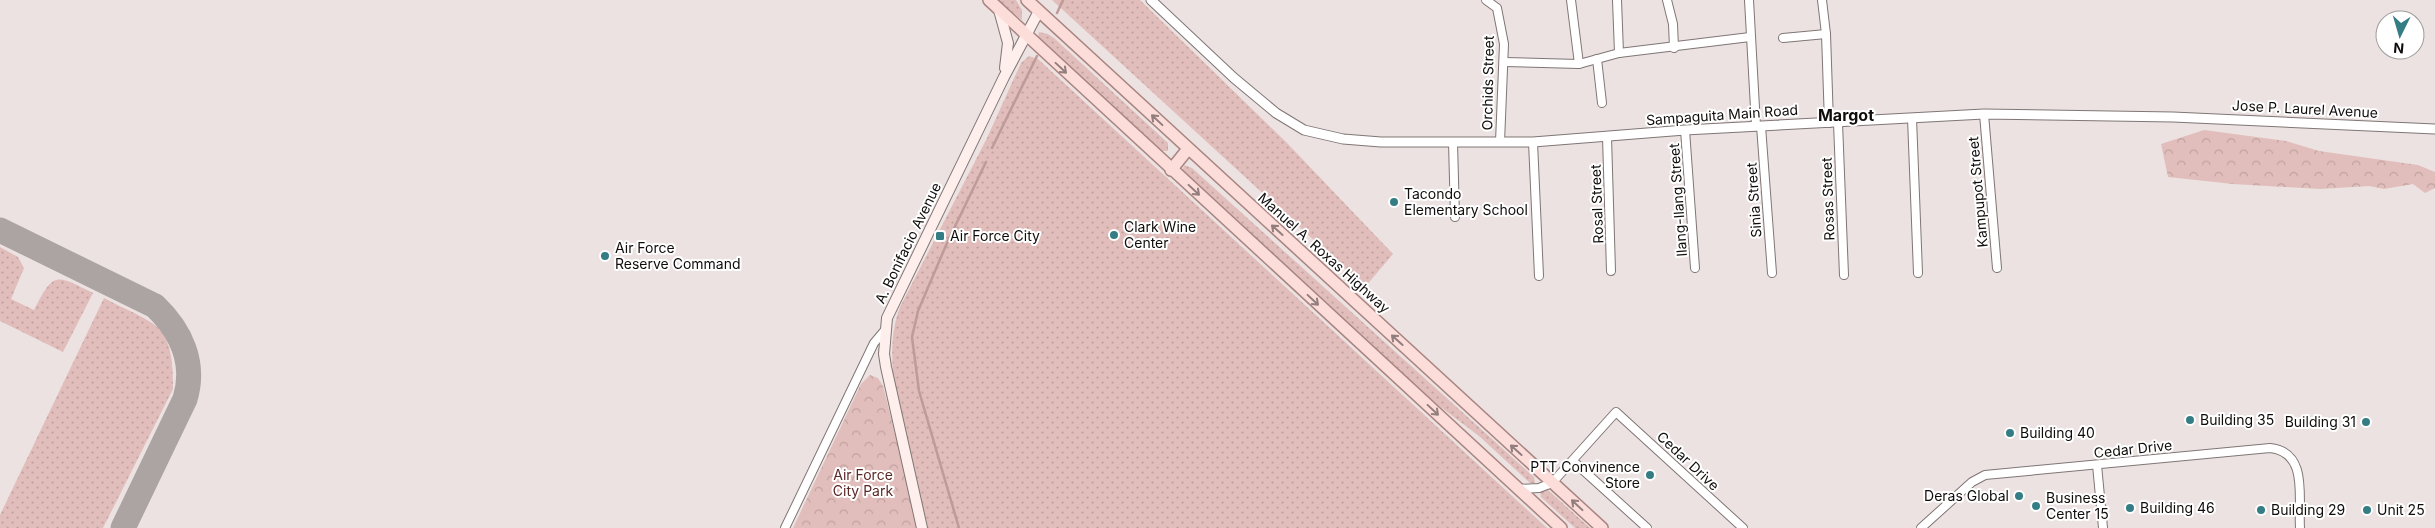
<svg xmlns="http://www.w3.org/2000/svg" width="2435" height="528" font-family="Inter,sans-serif">
<style>
.grass{fill:url(#grass-dots)}
.forest{fill:url(#forest-crowns)}
.lines{fill:none;stroke-linecap:round;stroke-linejoin:round}
.stream{stroke:#be9b98;stroke-width:2.5}
.taxiway{stroke:#aca4a2;stroke-width:25}
.minor-casing{stroke:#7f7675;stroke-width:10}
.tertiary-casing{stroke:#7f7675;stroke-width:11}
.secondary-casing{stroke:#7f7675;stroke-width:12}
.primary-casing{stroke:#a88581;stroke-width:14}
.minor{stroke:#fff;stroke-width:8}
.tertiary{stroke:#fff;stroke-width:9}
.secondary{stroke:#feeeec;stroke-width:10}
.primary{stroke:#fdddda;stroke-width:11}
.oneway{stroke:#927f7d}
.poi-dot{fill:#357d85;stroke:#fff;stroke-width:2}
.labels{text-anchor:middle;stroke-width:4;stroke-linejoin:round;paint-order:stroke}
.street-label{font-size:14px;fill:#0f0c0b;stroke:#fff}
.poi-label{font-size:14px;fill:#0f0c0b;stroke:#fff;text-anchor:start}
.park-label{font-size:14px;fill:#592927;stroke:#fff}
.quarter-label{font-size:16px;font-weight:bold;fill:#0f0c0b;stroke:#fff}
</style>
<defs>
<pattern id="grass-dots" width="8" height="8" patternUnits="userSpaceOnUse" patternTransform="scale(1.25)"><rect width="8" height="8" fill="#e1bebb"/><path d="M2 2h.1M6 6h.1" fill="none" stroke="#c0a29f" stroke-width="1.8" stroke-linecap="round"/></pattern>
<pattern id="forest-crowns" width="20" height="18" patternUnits="userSpaceOnUse" patternTransform="scale(1.25)"><rect width="20" height="18" fill="#e1bebb"/><path d="M2 6a3 3 0 1 1 6 0M12 15a3 3 0 1 1 6 0" fill="none" stroke="#c0a29f"/></pattern>
</defs>
<rect width="100%" height="100%" fill="#ece2e1"/>
<g class="grass">
<path d="M998 0H1016L1022 10V20Z"/>
<path d="M1052 0H1140L1286 142 1393 254 1365 287Z"/>
<path d="M1039 32 1048 34 1054 38 1168 143V151H1160L1050 48 1038 37Z"/>
<path d="M1029 56 1038 59 1547 528H928C914 465 876 368 900 307L987 138 1021 63Z"/>
<path d="M1184 165 1192 168 1534 477 1535 483H1530L1479 436 1434 402 1335 313 1182 171Z"/>
<path d="M0 247 18 257 24 268 11 299 34 310C54 271 55 274 93 293L63 352 0 321Z"/>
<path d="M104 298C120 307 142 315 156 326 173 340 173 370 173 389L103 528H0V515Z"/>
<path d="M1545 489 1548 490 1590 528H1575L1541 497 1540 491Z"/>
</g>
<g class="forest">
<path d="M2204 130 2286 141 2319 151 2418 165 2435 172V188L2425 193 2413 184 2384 189 2369 186 2320 189 2233 184 2168 177 2161 144Z"/>
<path d="M870 375 878 378 883 386 919 528H793L861 384Z"/>
</g>
<g class="lines">
<g class="stream">
<path d="M1057 13 1063 0"/>
<path d="M992 148 1037 56"/>
<path d="M959 528 919 391 912 337 918 311 947 243 986 162"/>
</g>
<path class="taxiway" d="M0 230 155 306C181 331 196 363 185 399L123 528"/>
<defs>
<g id="minor">
<path d="M1486 0 1497 8 1504 44 1500 142"/>
<path d="M1571 0 1579 64"/>
<path d="M1617 0 1619 53"/>
<path d="M1667 0 1673 24 1674 48"/>
<path d="M1749 0 1756 126"/>
<path d="M1822 0 1826 34 1829 123"/>
<path d="M1783 38 1826 34"/>
<path d="M1597 59 1602 103"/>
<path d="M1504 62 1579 64 1619 53 1750 37"/>
<path d="M1984 114 1997 268"/>
<path d="M1912 118 1918 273"/>
<path d="M1838 123 1844 275"/>
<path d="M1761 126 1772 273"/>
<path d="M1685 130 1695 268"/>
<path d="M1607 137 1611 271"/>
<path d="M1453 142 1455 217"/>
<path d="M1533 142 1539 276"/>
<path d="M1573 461 1647 528"/>
<path d="M2097 465 2103 528"/>
<path d="M1518 489 1539 488 1552 483 1616 412 1743 528"/>
<path d="M785 528 874 343 885 330"/>
<path d="M1921 528 1972 482 1985 475 2270 448C2309 452 2298 499 2300 528"/>
</g>
<path id="tertiary" d="M1151 0 1234 78 1276 113 1304 130 1343 139 1381 142H1533L1685 130 1984 114 2173 117 2435 129"/>
<g id="secondary">
<path d="M999 10 1008 43 1005 68"/>
<path d="M922 528 886 367 884 354 887 318 1004 77 1039 11"/>
</g>
<g id="primary">
<path d="M989 0 1561 528"/>
<path d="M1027 0 1602 528"/>
<path d="M1171 170 1188 149"/>
</g>
</defs>
<use href="#minor" class="minor-casing"/>
<use href="#tertiary" class="tertiary-casing"/>
<use href="#secondary" class="secondary-casing"/>
<use href="#primary" class="primary-casing"/>
<use href="#minor" class="minor"/>
<use href="#tertiary" class="tertiary"/>
<use href="#secondary" class="secondary"/>
<use href="#primary" class="primary"/>
</g>
<defs><path id="oneway-shaft" d="M-6 0H5M1.5-3L5.5 0L1.5 3" fill="none" stroke-width="1.6" stroke-linecap="round" stroke-linejoin="round" transform="scale(1.25)"/></defs>
<g class="oneway">
<use href="#oneway-shaft" transform="translate(1061 68) rotate(43)"/>
<use href="#oneway-shaft" transform="translate(1157 120) rotate(-137)"/>
<use href="#oneway-shaft" transform="translate(1194 190) rotate(43)"/>
<use href="#oneway-shaft" transform="translate(1277 230) rotate(-138)"/>
<use href="#oneway-shaft" transform="translate(1313 300) rotate(43)"/>
<use href="#oneway-shaft" transform="translate(1397 340) rotate(-138)"/>
<use href="#oneway-shaft" transform="translate(1433 410) rotate(43)"/>
<use href="#oneway-shaft" transform="translate(1516 450) rotate(-138)"/>
<use href="#oneway-shaft" transform="translate(1577 505) rotate(-137)"/>
</g>
<g class="poi-dot">
<circle cx="1394" cy="202" r="5"/>
<circle cx="1114" cy="235" r="5"/>
<rect x="935" y="231" width="10" height="10" rx="2.5"/>
<circle cx="605" cy="256" r="5"/>
<circle cx="2190" cy="420" r="5"/>
<circle cx="2366" cy="422" r="5"/>
<circle cx="2010" cy="433" r="5"/>
<circle cx="1650" cy="475" r="5"/>
<circle cx="2019" cy="496" r="5"/>
<circle cx="2036" cy="506" r="5"/>
<circle cx="2130" cy="508" r="5"/>
<circle cx="2261" cy="510" r="5"/>
<circle cx="2367" cy="510" r="5"/>
</g>
<g class="labels">
<g class="street-label">
<text transform="translate(1488 83) rotate(-89)" y="5">Orchids Street</text>
<text transform="translate(2305 109) rotate(3)" y="5">Jose P. Laurel Avenue</text>
<text transform="translate(1722 115) rotate(-4)" y="5">Sampaguita Main Road</text>
<text transform="translate(1978 192) rotate(-95)" y="5">Kampupot Street</text>
<text transform="translate(1828 199) rotate(-92)" y="5">Rosas Street</text>
<text transform="translate(1678 200) rotate(-94)" y="5">Ilang-Ilang Street</text>
<text transform="translate(1754 200) rotate(-94)" y="5">Sinia Street</text>
<text transform="translate(1597 204) rotate(-92)" y="5">Rosal Street</text>
<text transform="translate(908 243) rotate(-64)" y="5">A. Bonifacio Avenue</text>
<text transform="translate(1324 253) rotate(42)" y="5">Manuel A. Roxas Highway</text>
<text transform="translate(2133 449) rotate(-6)" y="5">Cedar Drive</text>
<text transform="translate(1688 461) rotate(43)" y="5">Cedar Drive</text>
</g>
<g class="poi-label">
<text x="1404" y="199">Tacondo<tspan x="1404" dy="16">Elementary School</tspan></text>
<text x="1124" y="232">Clark Wine<tspan x="1124" dy="16">Center</tspan></text>
<text x="950" y="241">Air Force City</text>
<text x="615" y="253">Air Force<tspan x="615" dy="16">Reserve Command</tspan></text>
<text x="2200" y="425">Building 35</text>
<text x="2356" y="427" text-anchor="end">Building 31</text>
<text x="2020" y="438">Building 40</text>
<text x="1640" y="472" text-anchor="end">PTT Convinence<tspan x="1640" dy="16">Store</tspan></text>
<text x="2009" y="501" text-anchor="end">Deras Global</text>
<text x="2046" y="503">Business<tspan x="2046" dy="16">Center 15</tspan></text>
<text x="2140" y="513">Building 46</text>
<text x="2271" y="515">Building 29</text>
<text x="2377" y="515">Unit 25</text>
</g>
<g class="park-label">
<text x="863" y="480">Air Force<tspan x="863" dy="16">City Park</tspan></text>
</g>
<g class="quarter-label">
<text x="1846" y="121">Margot</text>
</g>
</g>
<g transform="translate(2400 35) rotate(185)"><circle r="24" fill="#ffffff" stroke="#9f9e9d"/>
<path d="M0-4L9 19L0 12L-9 19Z" fill="#357d85"/>
<text y="-8" font-size="14" font-weight="bold" text-anchor="middle" fill="#0f0c0b">N</text>
</g>
</svg>
